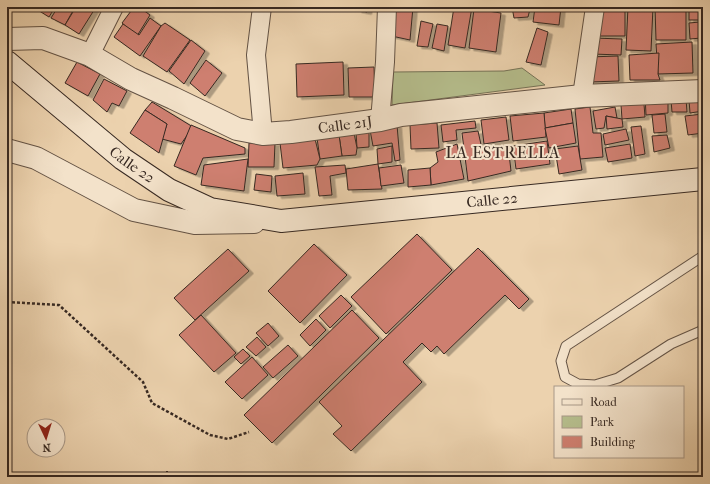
<svg xmlns="http://www.w3.org/2000/svg" width="710" height="484" font-family="'IM FELL French Canon',serif">
<style>
.green{fill:#b5bd8c;stroke:#767357}
.building{fill:#ce7f6f;stroke:#372922;filter:url(#shadow)}
.lines{fill:none;stroke-linecap:round;stroke-linejoin:round}
.service-casing{stroke:#645345;stroke-width:11}
.minor-casing{stroke:#645345;stroke-width:20}
.tertiary-casing{stroke:#645345;stroke-width:24}
.secondary-casing{stroke:#372922;stroke-width:24}
.path{stroke:#372922;stroke-width:2.5;stroke-dasharray:3 2;stroke-linecap:butt}
.service{stroke:#f3e2ca;stroke-width:9}
.minor{stroke:#f3e2ca;stroke-width:18}
.tertiary{stroke:#f3e2ca;stroke-width:22}
.secondary{stroke:#f3e2ca;stroke-width:22}
.labels{text-anchor:middle;stroke-width:4;stroke-linejoin:round;paint-order:stroke}
.street-label{font-size:15px;fill:#372922;stroke:#f3e2ca}
.neighbourhood-label{font-size:16px;letter-spacing:1px;fill:#372922;stroke:#f3e2ca}
</style>
<defs>
<filter id="shadow"><feDropShadow dx="4.5" dy="2.5" stdDeviation="0" flood-color="#0004"/></filter>
</defs>
<rect width="100%" height="100%" fill="#ecd2ae"/>
<filter id="stains"><feTurbulence type="fractalNoise" baseFrequency=".005" numOctaves="4"/><feColorMatrix values="0 0 0 0 .2 0 0 0 0 .09 0 0 0 0 .02 0 0 0 .5 -.17"/></filter>
<radialGradient id="worn" r=".72"><stop offset=".6" stop-color="#630" stop-opacity="0"/><stop offset="1" stop-color="#630" stop-opacity=".3"/></radialGradient>
<path class="green" d="M522 68 545 85 392 105 393 72 504 71Z"/>
<g class="building">
<path d="M33 7H55L49 17Z"/>
<path d="M58 7H75L65 25 51 18Z"/>
<path d="M76 7H96L79 34 65 25Z"/>
<path d="M134 7H139L150 15 137 36 122 23Z"/>
<path d="M357 7H368L367 12 357 10Z"/>
<path d="M395 7H413L410 40 387 35Z"/>
<path d="M454 7H472L465 48 448 45Z"/>
<path d="M512 7H526L530 9 528 17 514 18Z"/>
<path d="M535 7H561L559 25 533 22Z"/>
<path d="M598 7H625V36H595Z"/>
<path d="M628 7H653L651 51 626 50Z"/>
<path d="M655 7H686V40H656Z"/>
<rect x="689" y="7" width="12" height="13"/>
<path d="M474 9 501 13 496 52 469 48Z"/>
<path d="M150 18 161 26 140 56 114 37 123 24 139 35Z"/>
<path d="M421 21 433 24 428 47 417 46Z"/>
<path d="M700 22 701 38 690 39 689 23Z"/>
<path d="M165 23 190 40 167 72 143 56 161 26Z"/>
<path d="M437 24 448 26 444 51 432 48Z"/>
<path d="M537 28 548 32 541 65 526 62Z"/>
<path d="M593 38 622 39 621 55 592 54Z"/>
<path d="M191 40 205 51 184 84 169 71Z"/>
<path d="M692 42 693 73 658 74 656 44Z"/>
<rect x="700" y="43" width="3" height="27"/>
<path d="M659 53 658 74 660 80H630L629 55Z"/>
<path d="M618 56 619 81 589 82 588 57Z"/>
<path d="M206 60 222 73 205 96 190 83Z"/>
<path d="M77 62 100 74 88 96 65 83Z"/>
<path d="M343 62 344 95 297 97 296 64Z"/>
<path d="M374 67 375 97H349L348 68Z"/>
<path d="M104 79 127 91 119 106 112 103 107 112 93 100Z"/>
<path d="M645 95 668 100V113L646 115Z"/>
<path d="M686 99 687 112H672L671 100Z"/>
<path d="M703 99V111L690 113 689 100Z"/>
<path d="M152 102 193 127 181 144 162 139 167 124 145 110Z"/>
<path d="M644 104 645 117 622 119 621 105Z"/>
<path d="M590 107 593 133H601L603 157 580 159 575 109Z"/>
<path d="M615 107 617 118 606 116 604 128 596 129 593 111Z"/>
<path d="M571 109 573 123 545 128 544 113Z"/>
<path d="M145 110 167 124 159 153 130 133Z"/>
<path d="M544 113 546 137 513 141 510 116Z"/>
<path d="M665 114 667 132 654 133 652 115Z"/>
<path d="M703 114V133L688 135 685 116Z"/>
<path d="M606 116 622 119 623 127 607 129Z"/>
<path d="M506 117 509 140 484 144 481 120Z"/>
<path d="M475 121 476 128 456 130 457 140 443 142 441 125Z"/>
<path d="M437 123 439 148 411 149 410 125Z"/>
<path d="M573 123 576 143 549 148 545 128Z"/>
<path d="M191 125 245 148V154L203 158 196 175 174 166Z"/>
<path d="M397 125 400 160 395 161 392 143 373 146 370 130Z"/>
<path d="M641 126 645 154 635 156 631 127Z"/>
<path d="M626 129 629 140 605 145 603 134Z"/>
<path d="M478 131 482 149 508 145 511 171 468 181 462 133Z"/>
<path d="M356 132H369V147L357 148Z"/>
<path d="M354 133 357 148 356 155 342 156 339 135Z"/>
<path d="M339 135 342 156 320 159 317 138Z"/>
<path d="M667 135 670 148 654 152 652 136Z"/>
<path d="M315 139 320 159 317 165 283 168 280 143Z"/>
<path d="M547 141 550 164 516 169 513 146Z"/>
<path d="M249 143H275L274 167H248Z"/>
<path d="M457 144 464 179 431 185 430 168 438 162 436 152Z"/>
<path d="M630 144 632 158 608 162 605 148Z"/>
<path d="M392 146V162L378 164 377 149Z"/>
<path d="M578 146 582 170 559 174 555 149Z"/>
<path d="M248 159 244 191 201 185 204 165Z"/>
<path d="M378 164 382 189 348 190 346 169Z"/>
<path d="M345 165 346 173 330 176 332 195 319 196 315 167Z"/>
<path d="M401 165 404 183 381 186 379 168Z"/>
<path d="M430 168 431 185 408 187V170Z"/>
<path d="M303 173 305 194 277 196 275 176Z"/>
<path d="M256 174 272 176 271 192 254 190Z"/>
<path d="M417 234 452 270 386 334 351 297Z"/>
<path d="M314 244 347 275 300 323 268 291Z"/>
<path d="M478 248 529 299 519 309 505 295 444 354 437 346 431 352 422 343 403 362 422 382 351 451 333 434 342 426 319 402Z"/>
<path d="M228 249 249 271 195 320 174 298Z"/>
<path d="M341 295 352 306 330 328 319 316Z"/>
<path d="M352 310 379 338 272 443 244 415Z"/>
<path d="M201 315 236 353 214 372 179 335Z"/>
<path d="M316 319 326 330 310 346 300 335Z"/>
<path d="M268 323 279 336 268 346 256 333Z"/>
<path d="M257 337 266 347 256 356 246 347Z"/>
<path d="M288 345 298 356 273 378 263 367Z"/>
<path d="M243 349 250 356 241 364 234 357Z"/>
<path d="M252 357 268 375 242 399 225 382Z"/>
<path d="M167 471 173 477H161Z"/>
</g>
<g class="lines">
<defs>
<path id="service" d="M703 256 566 346 561 361 565 377 578 384 595 385 618 378 671 344 703 330"/>
<g id="minor">
<path d="M262 7 256 55 263 134"/>
<path d="M90 55 114 7"/>
<path d="M582 96 595 7"/>
<path d="M380 120 385 62 387 7"/>
</g>
<g id="tertiary">
<path id="s1" d="M7 39 43 38 90 55 131 79 173 98 237 129 263 134 291 132 380 120 401 115 582 96 703 91"/>
<path d="M7 150 36 158 134 210 195 223 254 222"/>
</g>
<g id="secondary">
<path id="s2" d="M7 62 123 159 169 190 210 209 281 221 703 179"/>
</g>
</defs>
<use href="#service" class="service-casing"/>
<use href="#minor" class="minor-casing"/>
<use href="#tertiary" class="tertiary-casing"/>
<use href="#secondary" class="secondary-casing"/>
<path class="path" d="M7 302 59 305 143 382 152 403 210 435 228 439 249 432"/>
<use href="#service" class="service"/>
<use href="#minor" class="minor"/>
<use href="#tertiary" class="tertiary"/>
<use href="#secondary" class="secondary"/>
</g>
<g class="labels">
<g class="street-label">
<text dy="5" stroke="none"><textPath href="#s1" startOffset="360">Calle 21J</textPath></text>
<text dy="5" stroke="none"><textPath href="#s2" startOffset="162">Calle 22</textPath></text>
<text dy="5" stroke="none"><textPath href="#s2" startOffset="536">Calle 22</textPath></text>
</g>
<g class="neighbourhood-label">
<text x="503" y="158">LA ESTRELLA</text>
</g>
</g>
<rect width="710" height="484" fill="none" stroke="#ecd2ae" stroke-width="24"/>
<rect x="8" y="8" width="694" height="468" fill="none" stroke="#372922" stroke-width="2"/>
<rect x="12" y="12" width="686" height="460" fill="none" stroke="#372922"/>
<rect x="554" y="386" width="130" height="72" fill="#f3e2ca" stroke="#a89887"/>
<rect x="562" y="399" width="20" height="6" fill="#f3e2ca" stroke="#a89887"/>
<text x="590" y="406" font-size="12" fill="#372922">Road</text>
<rect x="562" y="416" width="20" height="12" fill="#b5bd8c" stroke="#a89887"/>
<text x="590" y="426" font-size="12" fill="#372922">Park</text>
<rect x="562" y="436" width="20" height="12" fill="#ce7f6f" stroke="#a89887"/>
<text x="590" y="446" font-size="12" fill="#372922">Building</text>
<g transform="translate(46 438) rotate(176)"><circle r="19" fill="#f3e2ca" stroke="#a89887"/>
<path d="M0-3L7 15L0 10L-7 15Z" fill="#8f2418"/>
<text y="-6" font-size="11" font-weight="bold" text-anchor="middle" fill="#372922">N</text>
</g>
<rect width="100%" height="100%" filter="url(#stains)"/>
<rect width="100%" height="100%" fill="url(#worn)"/>
</svg>
